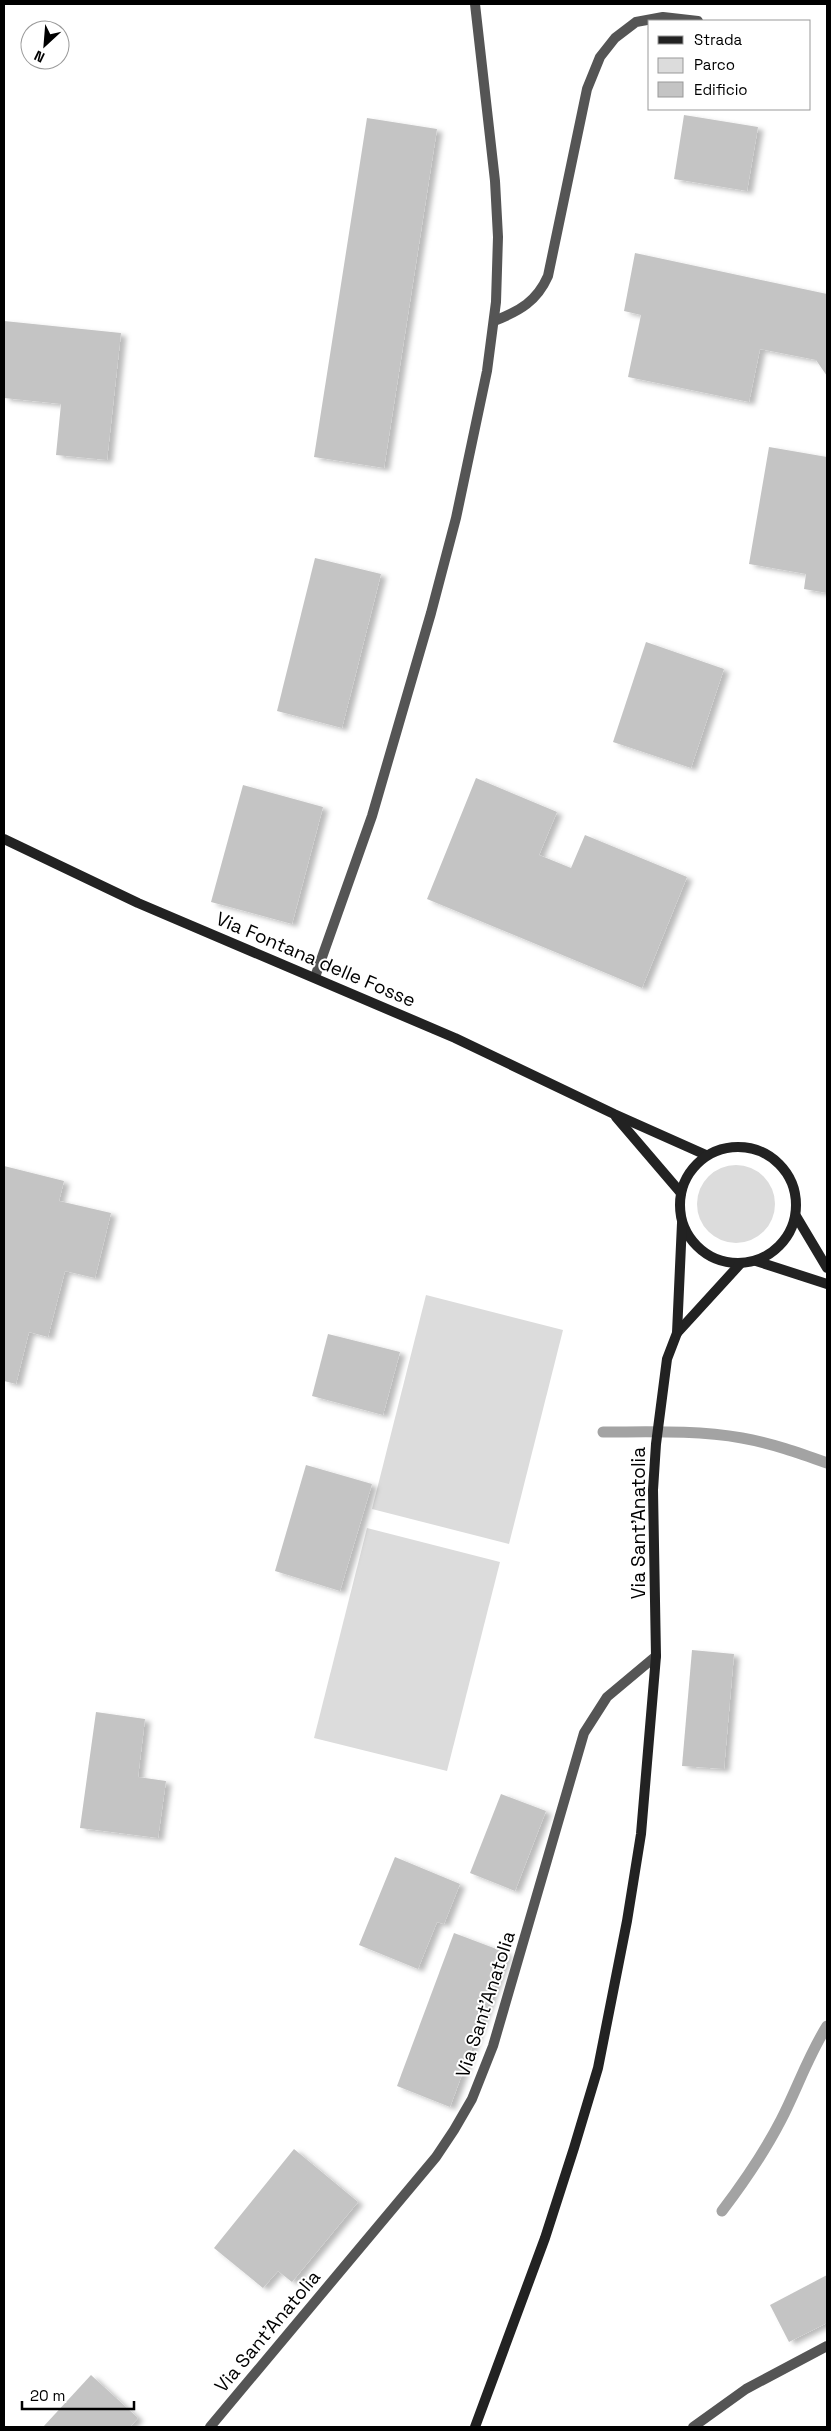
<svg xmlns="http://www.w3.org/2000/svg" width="831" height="2431" font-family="'Space Grotesk',sans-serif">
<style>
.green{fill:#dcdcdc}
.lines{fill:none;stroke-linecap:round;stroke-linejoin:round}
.stream{stroke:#a3a3a3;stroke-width:11}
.building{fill:#c4c4c4;filter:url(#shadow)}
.minor{stroke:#555;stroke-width:10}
.secondary{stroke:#222;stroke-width:10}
.labels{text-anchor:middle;stroke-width:4;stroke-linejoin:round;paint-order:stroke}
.street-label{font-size:19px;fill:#000;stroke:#fff}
</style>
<defs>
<filter id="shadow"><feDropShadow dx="5.5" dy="3" stdDeviation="2.5" flood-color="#0004"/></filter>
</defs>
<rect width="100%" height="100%" fill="#fff"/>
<g class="green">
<circle cx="736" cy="1204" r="39"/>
<path d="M426 1295 563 1330 509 1544 372 1509Z"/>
<path d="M367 1528 500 1562 447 1771 314 1738Z"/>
</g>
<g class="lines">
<g class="stream">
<path d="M603 1432C649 1432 696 1430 742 1438 771 1443 799 1453 827 1463"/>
<path d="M722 2211C744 2182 764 2153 781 2120 797 2089 808 2056 827 2026"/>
</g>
</g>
<g class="building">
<path d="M684 115 758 127 747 191 674 179Z"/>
<path d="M367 118 437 129 384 468 314 457Z"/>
<path d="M635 253 827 294V376L816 360 760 349 749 402 628 377 641 315 624 311Z"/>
<path d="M4 321 121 333 107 460 56 455 61 404 4 398Z"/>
<path d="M769 447 827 457V593L804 589 806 574 749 564Z"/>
<path d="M315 558 381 574 342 728 277 711Z"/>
<path d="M646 642 724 669 691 768 613 742Z"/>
<path d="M476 778 557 812 539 855 571 868 585 835 687 877 642 988 427 899Z"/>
<path d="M243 785 323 807 292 924 211 902Z"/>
<path d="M4 1166 64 1181 59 1201 111 1213 95 1278 65 1271 48 1337 29 1332 16 1384 4 1381Z"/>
<path d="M328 1334 400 1352 383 1415 312 1396Z"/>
<path d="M306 1465 372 1484 340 1591 275 1571Z"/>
<path d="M692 1650 734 1654 724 1769 682 1766Z"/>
<path d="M96 1712 145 1719 138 1777 166 1781 158 1838 80 1828Z"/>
<path d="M501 1794 546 1811 515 1891 470 1873Z"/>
<path d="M395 1857 460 1884 444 1924 437 1922 418 1969 359 1945Z"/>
<path d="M454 1933 507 1953 450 2107 397 2086Z"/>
<path d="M294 2149 358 2202 292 2282 278 2271 263 2288 214 2248Z"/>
<path d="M827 2275V2323L789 2342 770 2305Z"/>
<path d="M91 2375 138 2418 130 2427H43Z"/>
</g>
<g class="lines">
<g class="minor">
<path d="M494 321C520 311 537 301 548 276L587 89 600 57 615 38 636 22 663 17 698 21"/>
<path d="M315 977 372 816 431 613 456 518 487 371 496 302 498 237 495 181 475 4"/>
<path d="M210 2427 436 2157 454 2130 472 2099 493 2046 584 1733 607 1697 656 1656"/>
<path d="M693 2427 746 2389 827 2346"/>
</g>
<g class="secondary">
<path d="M4 839 138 903 455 1038 614 1114 706 1155"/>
<path d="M616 1117 681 1193"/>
<circle cx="738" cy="1205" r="58"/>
<path d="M796 1216 827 1268"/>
<path d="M756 1261 827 1284"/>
<path d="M677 1333 741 1263"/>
<path d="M475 2427 545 2238 574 2148 598 2068 627 1921 641 1834 656 1656 653 1490 656 1444 667 1359 677 1333 682 1223"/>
</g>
</g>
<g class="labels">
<g class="street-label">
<text transform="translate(316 959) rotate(23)" y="7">Via Fontana delle Fosse</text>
<text transform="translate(638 1523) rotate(-90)" y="7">Via Sant'Anatolia</text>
<text transform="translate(485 2004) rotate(-72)" y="7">Via Sant'Anatolia</text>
<text transform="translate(267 2331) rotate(-50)" y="7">Via Sant'Anatolia</text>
</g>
</g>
<rect width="831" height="2431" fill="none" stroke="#000000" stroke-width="10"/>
<rect x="648" y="20" width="162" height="90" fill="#ffffff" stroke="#999999"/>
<rect x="658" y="36" width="25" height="8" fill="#222222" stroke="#999999"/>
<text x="694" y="45" font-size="15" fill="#000000">Strada</text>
<rect x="658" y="58" width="25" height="15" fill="#dcdcdc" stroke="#999999"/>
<text x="694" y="70" font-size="15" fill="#000000">Parco</text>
<rect x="658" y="82" width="25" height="15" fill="#c4c4c4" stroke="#999999"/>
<text x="694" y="95" font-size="15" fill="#000000">Edificio</text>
<g transform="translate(45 45) rotate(206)"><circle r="24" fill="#ffffff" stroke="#999999"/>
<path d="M0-4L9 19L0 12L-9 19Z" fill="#000000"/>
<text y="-8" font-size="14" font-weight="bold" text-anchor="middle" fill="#000000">N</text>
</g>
<path d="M22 2401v8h112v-8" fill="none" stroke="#000000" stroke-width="2.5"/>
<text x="30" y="2401" font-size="15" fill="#000000" stroke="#ffffff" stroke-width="4" paint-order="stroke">20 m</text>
</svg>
